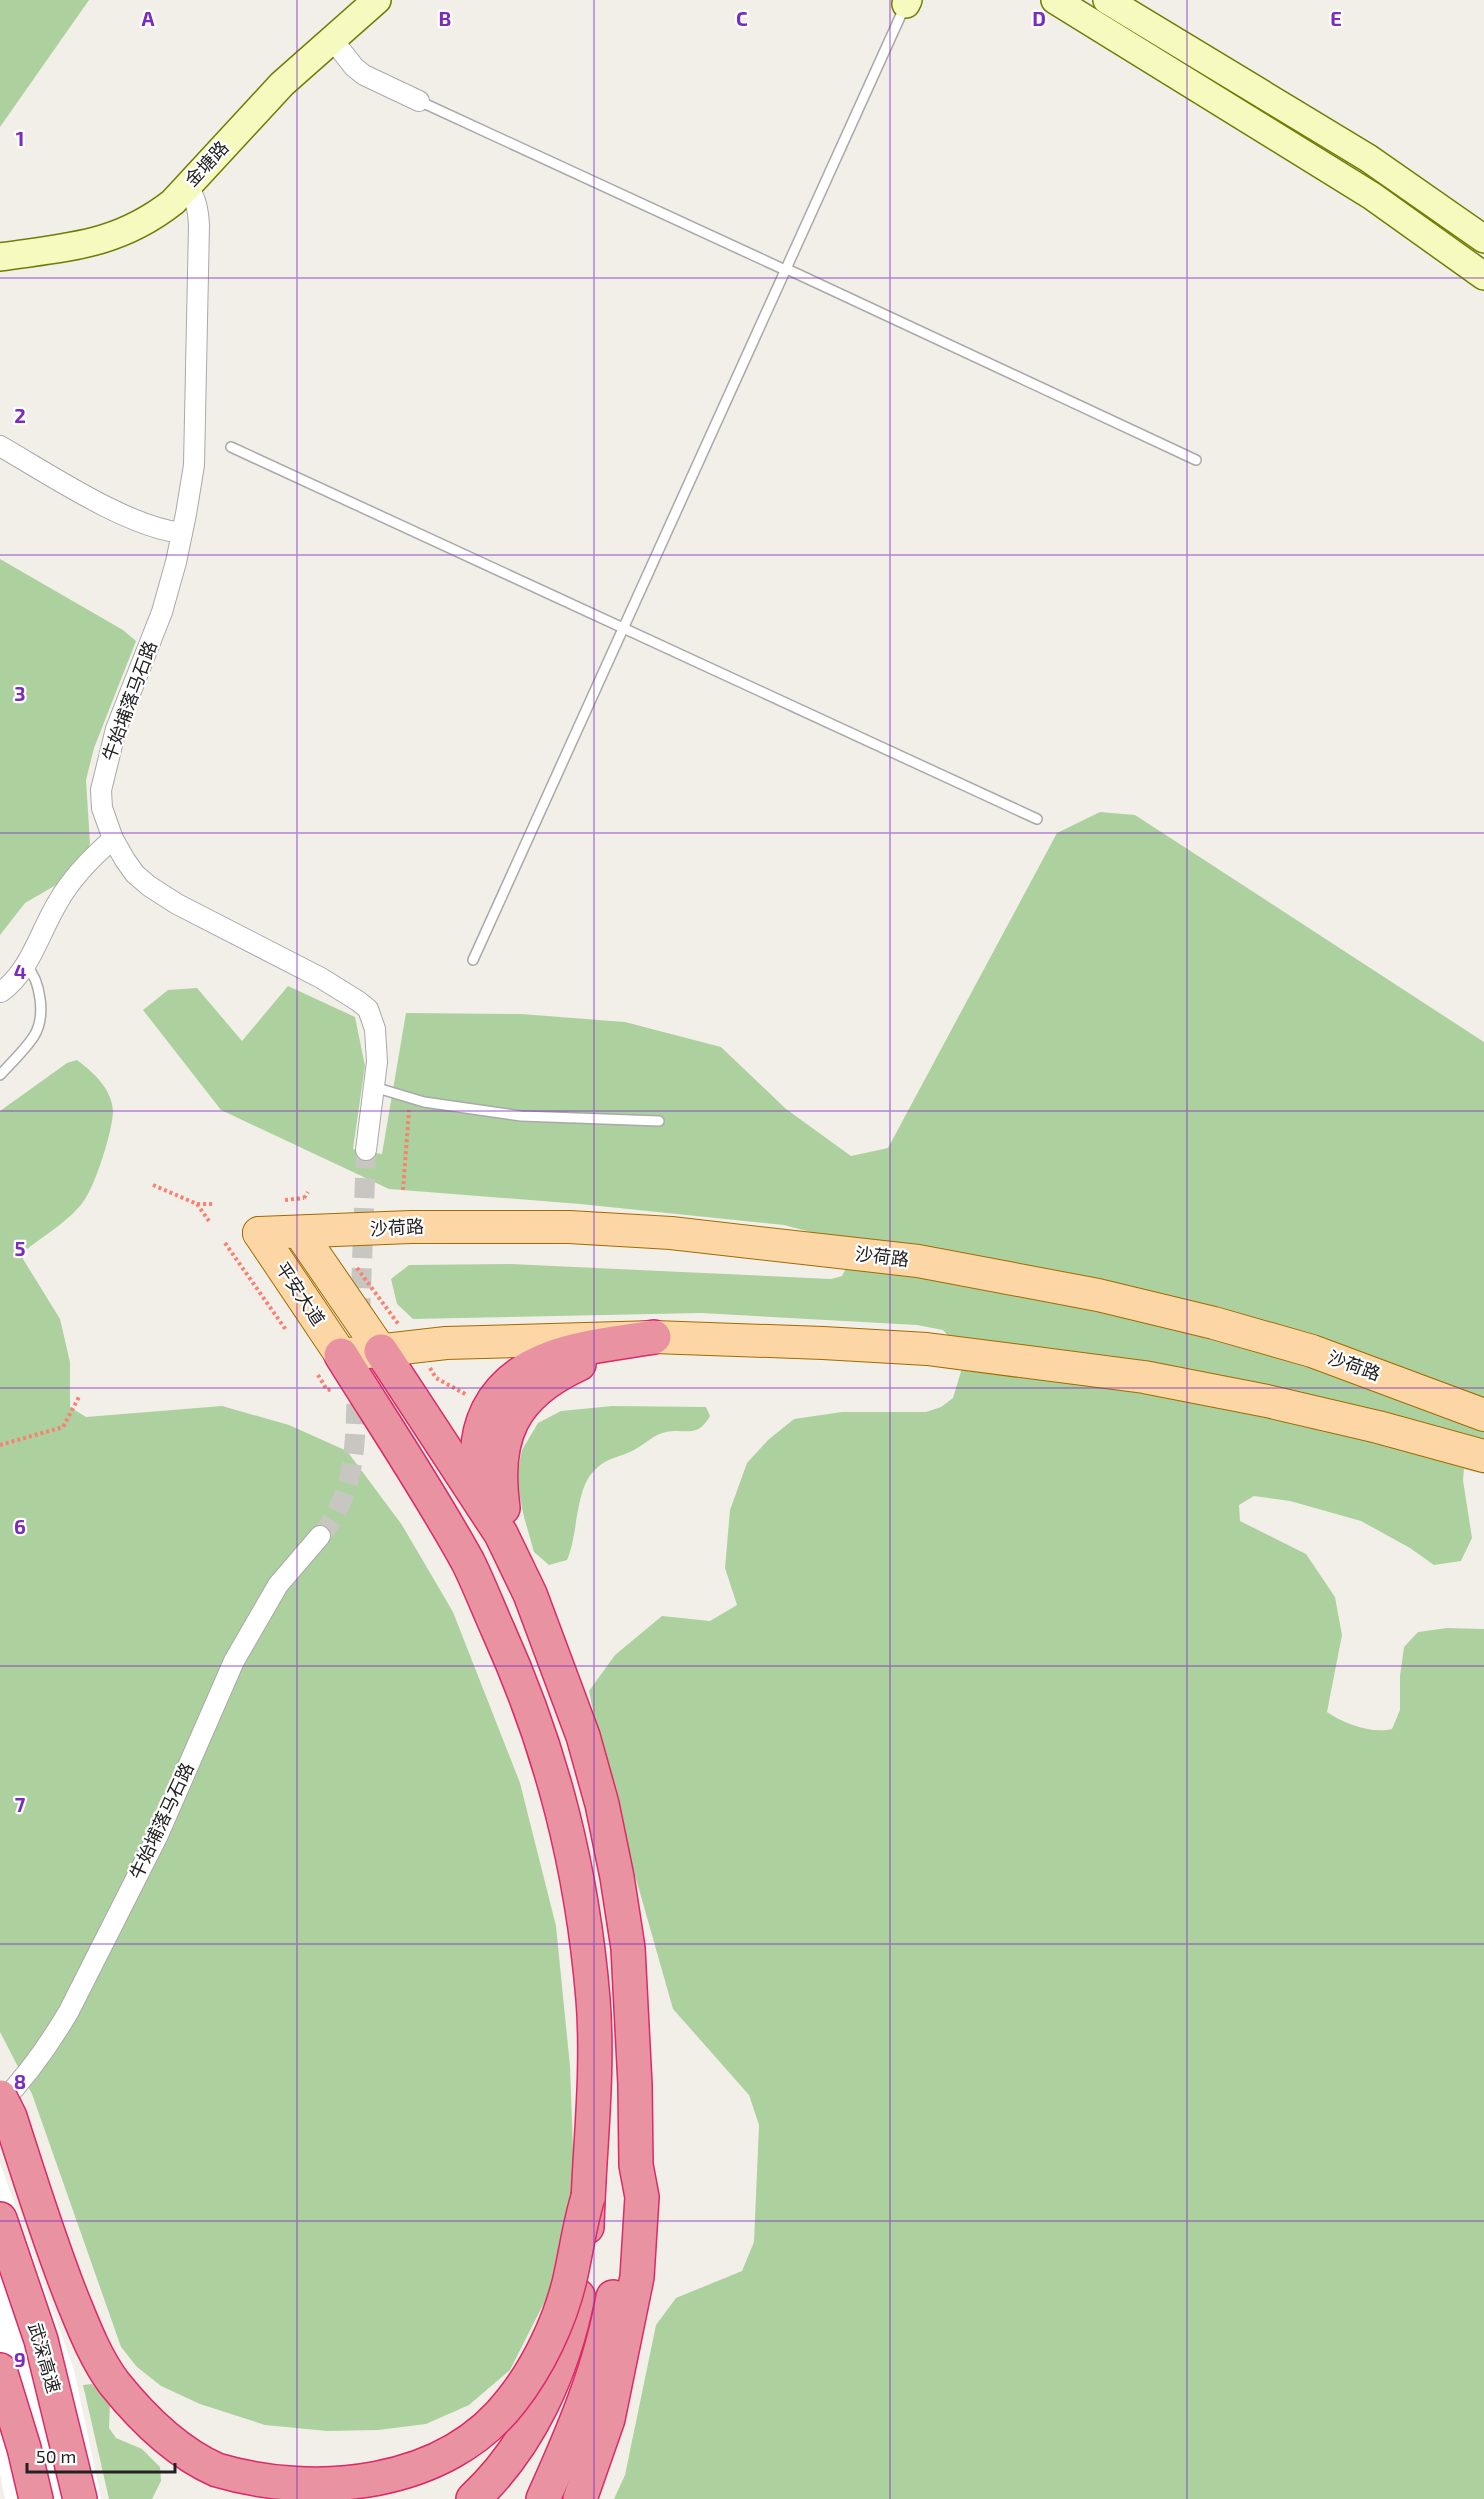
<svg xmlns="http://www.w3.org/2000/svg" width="1484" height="2499" font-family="'Exo 2','Noto Sans SC',sans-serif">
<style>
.forest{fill:#add19e}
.pier{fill:#fff}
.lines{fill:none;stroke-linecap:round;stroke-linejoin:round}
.street-tunnel{stroke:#c8c6c1;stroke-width:20;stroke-dasharray:20 10;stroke-linecap:butt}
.lane-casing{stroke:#a9a9a9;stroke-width:12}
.street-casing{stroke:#a9a9a9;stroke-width:22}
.secondary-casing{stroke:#707d05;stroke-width:30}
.primary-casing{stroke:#a06b00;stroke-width:34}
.highway-casing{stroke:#dc2a67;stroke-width:36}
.path{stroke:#fa8072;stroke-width:4;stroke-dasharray:3 3;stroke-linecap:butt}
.lane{stroke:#fff;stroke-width:9}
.street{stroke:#fff;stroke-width:20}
.secondary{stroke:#f7fabf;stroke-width:27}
.primary{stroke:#fcd6a4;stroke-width:32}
.highway{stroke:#e892a2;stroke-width:33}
.highway-bridge-casing{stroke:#dc2a67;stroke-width:36;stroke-linecap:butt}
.highway-bridge{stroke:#e892a2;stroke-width:33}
.grid{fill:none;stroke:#7b2cbf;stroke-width:1.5;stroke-opacity:0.55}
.labels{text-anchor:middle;stroke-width:4.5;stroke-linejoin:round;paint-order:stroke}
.street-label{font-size:18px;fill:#222;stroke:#fff}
.grid-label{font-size:20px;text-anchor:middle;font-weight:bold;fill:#7b2cbf;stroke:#fff;stroke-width:4.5;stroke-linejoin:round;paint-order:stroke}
</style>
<rect width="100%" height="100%" fill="#f2efe9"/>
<g class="forest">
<path d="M0 0H89L0 127Z"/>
<path d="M0 559 123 630 136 641 94 748 86 780 90 843 83 864 68 878 25 903 0 935Z"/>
<path d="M1100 812 1135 815 1484 1042V1474L1464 1469 1463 1480 1472 1538 1461 1561 1434 1565 1410 1548 1361 1521 1290 1501 1254 1496 1239 1505 1240 1521 1306 1554 1335 1597 1342 1635 1327 1712C1344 1724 1372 1734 1392 1729L1400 1710V1676L1404 1647 1418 1632 1447 1628 1484 1629V2499H614L625 2475 656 2325 676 2298 742 2271 754 2242 759 2125 749 2095 673 2009 606 1773 589 1691 615 1655 662 1616 710 1621 737 1605 725 1568 730 1510 747 1463 768 1440 794 1419 842 1412H926L941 1407 953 1398 962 1368 959 1348 943 1330 917 1325 701 1313 413 1319 397 1304 391 1279 409 1265 511 1264 831 1279 842 1276 849 1262 837 1239 784 1225 580 1204 389 1189 221 1110 143 1010 168 990 197 988 242 1041 288 986 355 1017 365 1066 353 1149 382 1154 406 1013 521 1014 625 1022 721 1047 786 1109 851 1156 888 1148 1057 833Z"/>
<path d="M77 1060C93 1072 112 1089 113 1111 113 1130 95 1187 83 1202 71 1219 44 1236 27 1249L23 1259 60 1319 70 1362V1407L86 1417 222 1406 289 1425 347 1451 402 1525 453 1612 520 1783 556 1926 570 2066 575 2204 560 2264 547 2297 510 2370 469 2405 426 2424 378 2430 327 2431 265 2425 200 2404 161 2386 137 2367 121 2347 32 2094 0 2032V1111L67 1063Z"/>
<path d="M612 1406 706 1407 710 1416C697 1439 686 1428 666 1432 654 1434 644 1445 634 1450 617 1459 608 1456 593 1472 575 1491 578 1536 567 1560L549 1565 534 1552 524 1517 516 1478 522 1450 538 1423 561 1411Z"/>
<path d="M92 2384 110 2403 109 2428 116 2438 142 2449 160 2467 161 2481 152 2499H109L83 2385Z"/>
</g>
<path class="pier" d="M0 2163 74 2370 101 2499H5L0 2473Z"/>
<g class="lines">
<g class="street-tunnel">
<path d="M360 1318 366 1150"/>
<path d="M320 1536C358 1493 355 1438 357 1383"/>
</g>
<defs>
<g id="lane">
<path d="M419 101 783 269 789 270 1196 460"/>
<path d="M231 447 1037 819"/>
<path d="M473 960 905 6"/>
<path d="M0 1075C11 1063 25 1050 34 1036 46 1017 41 981 26 965"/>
<path d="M374 1087 424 1102 521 1116 659 1121"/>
</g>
<g id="street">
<path d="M332 39 354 67 364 75 419 101"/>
<path d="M187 185C196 199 198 209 199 225L194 465 186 514 176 562 162 612 116 729 101 790 102 808 113 839 125 860 135 874 149 886 177 904 321 978 358 1001 368 1009 375 1029 377 1062 366 1150"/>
<path d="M0 446C49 474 127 527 182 533"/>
<path d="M1 992C31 970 39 933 58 902 72 877 92 857 113 839"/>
<path d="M0 2104C28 2075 49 2045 69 2011L158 1835 234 1661 278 1585 320 1536"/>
</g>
<g id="secondary">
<path d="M1055 0 1372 196 1484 276"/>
<path d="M1107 0 1368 158 1484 239"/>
<path d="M906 4 908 0"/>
<path d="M0 257C67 247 117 246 173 202L282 84 377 0"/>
</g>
<g id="primary">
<path d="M259 1233 341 1355 446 1343 654 1337 823 1343 927 1349 1144 1377 1267 1401 1378 1427 1484 1456"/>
<path d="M259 1233 411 1227H569L671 1233 918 1261 1098 1295 1214 1323 1312 1351 1484 1415"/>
<path d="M300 1233 381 1351"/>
</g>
<g id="highway">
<path d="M381 1351 501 1534 530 1594 583 1736 602 1804 617 1877 628 1948 635 2085 636 2165 642 2197 637 2277 608 2419 580 2499"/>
<path d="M341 1355C384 1424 429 1491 468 1562 479 1584 488 1608 498 1630 552 1750 582 1868 593 1999 599 2075 589 2150 587 2227"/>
<path d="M487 1499C476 1467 473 1441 488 1410 519 1350 594 1347 654 1337"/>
<path d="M503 1508C493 1437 512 1395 579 1364"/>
<path d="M0 2219 41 2340 80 2499"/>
<path d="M0 2370 24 2448 36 2499"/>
<path d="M473 2499C530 2446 563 2371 578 2296"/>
<path d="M543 2499C572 2435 601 2367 613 2297"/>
</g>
</defs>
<use href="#lane" class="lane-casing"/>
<use href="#street" class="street-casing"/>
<use href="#secondary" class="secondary-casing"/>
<use href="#primary" class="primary-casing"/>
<use href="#highway" class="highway-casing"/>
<g class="path">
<path d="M153 1185 197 1204H213"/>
<path d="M403 1190 409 1110"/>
<path d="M304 1198 308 1192"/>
<path d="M285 1200 304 1198"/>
<path d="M197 1204 209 1221"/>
<path d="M225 1243 286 1330"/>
<path d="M357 1268 399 1325"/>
<path d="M430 1368 436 1378 467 1395"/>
<path d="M318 1375 327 1390 333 1389"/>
<path d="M0 1445 63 1427 80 1395"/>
</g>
<use href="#lane" class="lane"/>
<use href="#street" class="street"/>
<use href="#secondary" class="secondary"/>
<use href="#primary" class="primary"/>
<use href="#highway" class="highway"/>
<defs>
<path id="highway-bridge" d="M0 2097 10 2117C30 2179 49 2241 73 2301 84 2328 96 2359 114 2383 142 2418 176 2452 217 2470 315 2499 446 2487 512 2400 538 2367 559 2323 569 2283 576 2254 579 2226 588 2197"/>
</defs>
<use href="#highway-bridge" class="highway-bridge-casing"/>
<use href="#highway-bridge" class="highway-bridge"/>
</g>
<path class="grid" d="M297 0V2499M594 0V2499M890 0V2499M1187 0V2499M0 278H1484M0 555H1484M0 833H1484M0 1111H1484M0 1388H1484M0 1666H1484M0 1944H1484M0 2221H1484"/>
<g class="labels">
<g class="street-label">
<text transform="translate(207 164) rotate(-47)" y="6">金塘路</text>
<text transform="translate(130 701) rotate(-70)" y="6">牛始埔落马石路</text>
<text transform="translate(397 1228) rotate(-3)" y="6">沙荷路</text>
<text transform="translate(882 1257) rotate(7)" y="6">沙荷路</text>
<text transform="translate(300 1294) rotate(56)" y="6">平安大道</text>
<text transform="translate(1354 1366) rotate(20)" y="6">沙荷路</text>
<text transform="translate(162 1821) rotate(-65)" y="6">牛始埔落马石路</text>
<text transform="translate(44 2358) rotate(74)" y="6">武深高速</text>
</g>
</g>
<g class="grid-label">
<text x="148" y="26">A</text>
<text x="445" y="26">B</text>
<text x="742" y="26">C</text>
<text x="1039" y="26">D</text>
<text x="1336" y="26">E</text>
<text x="20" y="146">1</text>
<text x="20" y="423">2</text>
<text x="20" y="701">3</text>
<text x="20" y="979">4</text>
<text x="20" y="1256">5</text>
<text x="20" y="1534">6</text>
<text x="20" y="1812">7</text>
<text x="20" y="2089">8</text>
<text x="20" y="2367">9</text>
</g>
<path d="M27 2463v9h148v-9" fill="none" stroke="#222222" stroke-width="3"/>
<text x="36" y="2463" font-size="18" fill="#222222" stroke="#ffffff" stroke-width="4.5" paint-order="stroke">50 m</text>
</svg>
